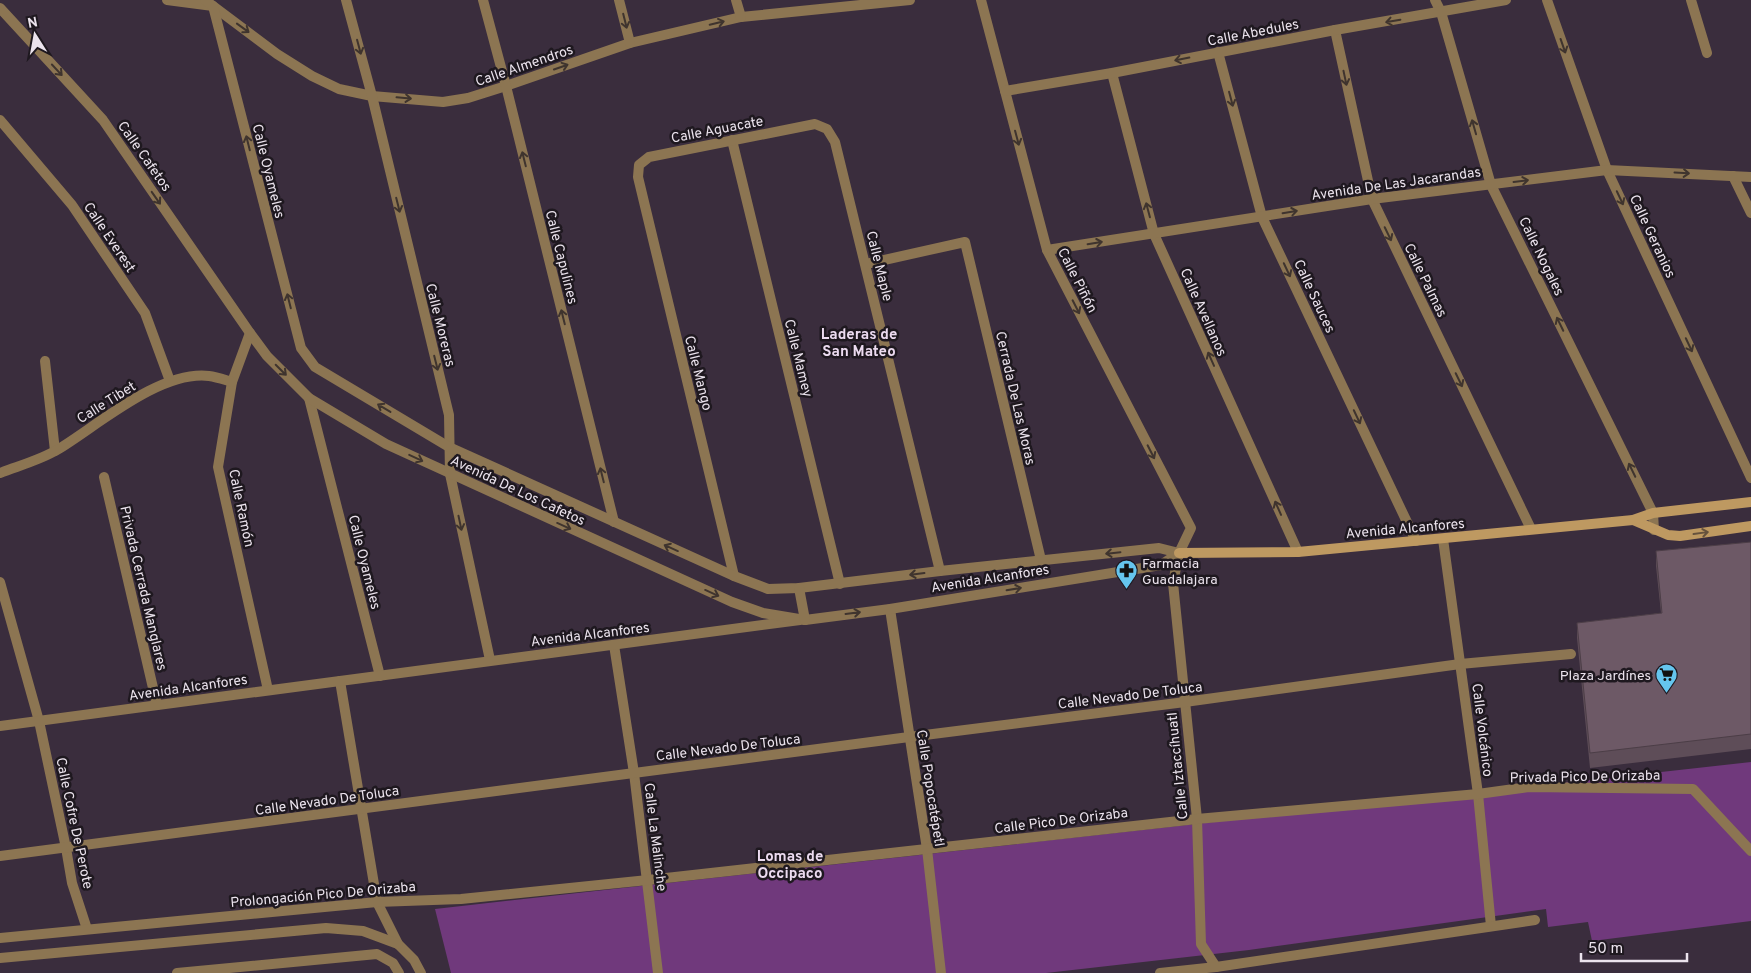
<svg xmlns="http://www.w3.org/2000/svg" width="1751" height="973" font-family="Overpass,sans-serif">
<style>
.green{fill:#70397c}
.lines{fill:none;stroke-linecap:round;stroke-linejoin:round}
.pedestrian{stroke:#8c7552;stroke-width:10}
.minor{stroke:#8c7552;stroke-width:10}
.tertiary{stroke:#8c7552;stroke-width:10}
.secondary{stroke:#be9961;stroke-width:10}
.wall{fill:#5e4d58}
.building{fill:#6d5966;stroke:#4c3e47}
.oneway{stroke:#3f342e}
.oneway2{stroke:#66523d}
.labels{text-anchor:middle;stroke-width:5;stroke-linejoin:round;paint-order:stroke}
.street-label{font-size:14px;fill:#ebe3ed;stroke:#1e181f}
.poi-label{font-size:14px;fill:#ebe3ed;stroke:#1e181f;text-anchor:start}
.neighbourhood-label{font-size:15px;font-weight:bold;fill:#ecdbf0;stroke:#1e181f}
</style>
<rect width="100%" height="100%" fill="#3a2d3d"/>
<path class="green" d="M1751 762V921L1592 941 1588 922 1548 927 1546 909 1249 950 1046 973H451L435 909Z"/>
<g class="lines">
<g class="pedestrian">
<path d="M1197 819 1201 944 1216 967"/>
<path d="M66 848 72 883 87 929"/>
</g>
<g class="minor">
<path d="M167 0 213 6 277 54 312 76 339 89 372 96 443 102 468 98 506 86 630 43 741 17 910 0"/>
<path d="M346 0 372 96 449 415 450 474 490 660"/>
<path d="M483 0 506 86 614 522"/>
<path d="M619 0 630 43"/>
<path d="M736 0 741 17"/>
<path d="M1435 0 1441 12 1491 185 1653 513 1654 530"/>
<path d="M1547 0 1607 170 1751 478"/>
<path d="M1691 0 1707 53"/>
<path d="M1335 30 1372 199 1531 529"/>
<path d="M1218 52 1262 217 1416 541"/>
<path d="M1112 73 1154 234 1298 552"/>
<path d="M0 120 72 205 145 313 170 381"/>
<path d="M732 140 840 584"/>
<path d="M1733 176 1751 213"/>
<path d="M1047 250 1372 199 1607 170 1751 177"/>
<path d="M866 264 965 242 1041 560"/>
<path d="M250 333 232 382 218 467 268 690"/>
<path d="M45 361 55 451"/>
<path d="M309 398 380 676"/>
<path d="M0 473C18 466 40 460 57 450 97 426 160 370 209 376 217 377 225 380 232 382"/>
<path d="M104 477 157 705"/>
<path d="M1443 539 1478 794 1491 926"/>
<path d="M1179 553 1173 583 1197 819"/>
<path d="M734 576 638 177 639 165 649 157 815 124 827 129 835 142 940 571"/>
<path d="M0 582 39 721 66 848"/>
<path d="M890 609 927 849 941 973"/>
<path d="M614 645 634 773 658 973"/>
<path d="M340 681 377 902 398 944 414 960 421 973"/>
<path d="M0 726 800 620"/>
<path d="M0 856 909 737 1185 702 1460 664 1571 654"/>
<path d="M0 938 377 902 461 899 648 880 1197 819 1478 794 1529 787 1693 789 1751 851"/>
<path d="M0 958 326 928 363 931 398 944"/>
<path d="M177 973 377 954 393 963 399 973"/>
<path d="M1160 973 1216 967 1535 920"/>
</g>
<g class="tertiary">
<path d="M205 0 213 6 301 348 315 367 449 447 734 576 768 589 799 588 940 571 1159 548 1179 553"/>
<path d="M981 0 1047 250 1191 528 1179 553"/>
<path d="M0 8 103 120 250 333 267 356 309 398 386 444 732 602 763 613 805 620 890 609 1161 565 1179 553"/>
<path d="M1005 91 1112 73 1335 30 1506 0"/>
<path d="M799 588 805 620"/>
</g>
<g class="secondary">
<path d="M1633 520 1668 535 1680 536 1751 526"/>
<path d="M1179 553 1298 552 1633 520 1653 513 1751 502"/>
</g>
</g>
<path class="wall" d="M1751 542V749L1590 768 1577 638V623L1661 613 1656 566V551Z"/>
<path class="building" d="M1751 542V734L1590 753 1577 623 1662 613 1656 551Z"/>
<defs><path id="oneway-shaft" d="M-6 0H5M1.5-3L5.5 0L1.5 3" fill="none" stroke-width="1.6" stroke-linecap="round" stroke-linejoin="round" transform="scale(1.25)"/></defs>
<g class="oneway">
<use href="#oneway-shaft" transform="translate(625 21) rotate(76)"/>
<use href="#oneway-shaft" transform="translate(1393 21) rotate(170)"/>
<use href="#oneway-shaft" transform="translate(717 23) rotate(-13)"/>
<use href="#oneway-shaft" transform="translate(243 28) rotate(36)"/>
<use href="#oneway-shaft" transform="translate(1563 46) rotate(71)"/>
<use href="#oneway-shaft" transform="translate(359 47) rotate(75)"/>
<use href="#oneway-shaft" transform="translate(1182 59) rotate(169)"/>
<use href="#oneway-shaft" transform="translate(561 67) rotate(-19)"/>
<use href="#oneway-shaft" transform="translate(57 70) rotate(47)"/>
<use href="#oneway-shaft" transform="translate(1345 78) rotate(78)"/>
<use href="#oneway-shaft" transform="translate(404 98) rotate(5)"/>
<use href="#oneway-shaft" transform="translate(1231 99) rotate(75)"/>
<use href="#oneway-shaft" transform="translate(1474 127) rotate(-106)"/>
<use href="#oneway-shaft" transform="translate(1017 138) rotate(75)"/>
<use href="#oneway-shaft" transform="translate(248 143) rotate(-104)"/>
<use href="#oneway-shaft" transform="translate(524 159) rotate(-104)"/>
<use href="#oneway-shaft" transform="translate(1682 173) rotate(3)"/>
<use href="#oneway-shaft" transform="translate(1521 181) rotate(-7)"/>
<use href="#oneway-shaft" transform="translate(156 198) rotate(55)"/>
<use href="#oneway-shaft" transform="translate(1620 198) rotate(65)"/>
<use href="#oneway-shaft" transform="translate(398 205) rotate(76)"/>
<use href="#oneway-shaft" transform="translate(1148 210) rotate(-105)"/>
<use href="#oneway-shaft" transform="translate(1290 212) rotate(-9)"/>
<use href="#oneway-shaft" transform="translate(1388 234) rotate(64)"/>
<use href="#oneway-shaft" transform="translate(1095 243) rotate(-9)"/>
<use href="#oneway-shaft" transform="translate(1287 270) rotate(65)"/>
<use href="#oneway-shaft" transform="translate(289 301) rotate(-104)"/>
<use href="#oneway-shaft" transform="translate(1076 307) rotate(63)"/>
<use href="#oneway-shaft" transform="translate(563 317) rotate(-104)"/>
<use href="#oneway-shaft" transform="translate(1560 324) rotate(-116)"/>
<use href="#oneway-shaft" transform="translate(1689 345) rotate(65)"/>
<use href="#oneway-shaft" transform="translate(1211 359) rotate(-114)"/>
<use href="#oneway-shaft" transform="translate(436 363) rotate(76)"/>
<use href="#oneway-shaft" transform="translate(281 370) rotate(45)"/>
<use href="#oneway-shaft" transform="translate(1459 380) rotate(64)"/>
<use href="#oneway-shaft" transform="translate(384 408) rotate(-149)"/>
<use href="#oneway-shaft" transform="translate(1357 417) rotate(65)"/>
<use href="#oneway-shaft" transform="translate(1151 452) rotate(63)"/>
<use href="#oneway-shaft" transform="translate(416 458) rotate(25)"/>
<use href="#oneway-shaft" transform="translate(1632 470) rotate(-116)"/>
<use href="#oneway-shaft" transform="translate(602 475) rotate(-104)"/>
<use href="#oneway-shaft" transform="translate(1278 508) rotate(-114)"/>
<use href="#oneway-shaft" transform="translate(460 523) rotate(78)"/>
<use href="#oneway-shaft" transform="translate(564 526) rotate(24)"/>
<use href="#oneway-shaft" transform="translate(671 548) rotate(-156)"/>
<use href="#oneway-shaft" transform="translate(1113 553) rotate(174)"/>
<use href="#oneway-shaft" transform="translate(917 574) rotate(173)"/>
<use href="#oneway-shaft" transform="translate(1014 589) rotate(-9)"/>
<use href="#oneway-shaft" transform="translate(712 593) rotate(24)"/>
<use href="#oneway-shaft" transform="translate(853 613) rotate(-7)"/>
</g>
<use class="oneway2" href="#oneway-shaft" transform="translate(1701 533) rotate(-8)"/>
<defs>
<symbol id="pharmacy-pin" viewBox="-11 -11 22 30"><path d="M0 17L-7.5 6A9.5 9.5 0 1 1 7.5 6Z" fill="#65c5ee" stroke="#1e181f"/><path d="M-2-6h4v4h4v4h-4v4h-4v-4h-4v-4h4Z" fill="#111"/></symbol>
<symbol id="supermarket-pin" viewBox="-11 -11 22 30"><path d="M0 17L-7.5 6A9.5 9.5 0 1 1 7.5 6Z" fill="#65c5ee" stroke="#1e181f"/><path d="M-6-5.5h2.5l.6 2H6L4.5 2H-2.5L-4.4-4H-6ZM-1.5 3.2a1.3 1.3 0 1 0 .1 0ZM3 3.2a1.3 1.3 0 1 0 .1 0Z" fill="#111"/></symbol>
</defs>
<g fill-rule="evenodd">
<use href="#pharmacy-pin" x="1114" y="558" width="25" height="34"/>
<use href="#supermarket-pin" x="1654" y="662" width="25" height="34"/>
</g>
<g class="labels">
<g class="street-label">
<text transform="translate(1253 32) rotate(-11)" y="5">Calle Abedules</text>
<text transform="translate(524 65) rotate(-19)" y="5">Calle Almendros</text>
<text transform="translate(717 129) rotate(-11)" y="5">Calle Aguacate</text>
<text transform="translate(145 156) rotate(55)" y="5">Calle Cafetos</text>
<text transform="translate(269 171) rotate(76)" y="5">Calle Oyameles</text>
<text transform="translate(1396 183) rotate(-8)" y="5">Avenida De Las Jacarandas</text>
<text transform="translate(1653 236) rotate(65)" y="5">Calle Geranios</text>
<text transform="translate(110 237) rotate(56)" y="5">Calle Everest</text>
<text transform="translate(1542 256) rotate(64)" y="5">Calle Nogales</text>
<text transform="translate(562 257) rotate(76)" y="5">Calle Capulines</text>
<text transform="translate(880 266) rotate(76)" y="5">Calle Maple</text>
<text transform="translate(1078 280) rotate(63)" y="5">Calle Piñón</text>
<text transform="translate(1426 280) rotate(64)" y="5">Calle Palmas</text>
<text transform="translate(1315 296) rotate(65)" y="5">Calle Sauces</text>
<text transform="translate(1204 312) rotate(66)" y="5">Calle Avellanos</text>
<text transform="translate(441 325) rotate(76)" y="5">Calle Moreras</text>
<text transform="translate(799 358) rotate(76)" y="5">Calle Mamey</text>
<text transform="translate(699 373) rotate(76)" y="5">Calle Mango</text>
<text transform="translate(1016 398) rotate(77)" y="5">Cerrada De Las Moras</text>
<text transform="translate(106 402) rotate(-32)" y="5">Calle Tibet</text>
<text transform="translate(518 490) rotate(25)" y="5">Avenida De Los Cafetos</text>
<text transform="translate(242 508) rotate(78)" y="5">Calle Ramón</text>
<text transform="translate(1405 528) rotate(-5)" y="5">Avenida Alcanfores</text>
<text transform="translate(365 562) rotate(76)" y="5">Calle Oyameles</text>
<text transform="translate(990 578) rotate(-9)" y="5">Avenida Alcanfores</text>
<text transform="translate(144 588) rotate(77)" y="5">Privada Cerrada Manglares</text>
<text transform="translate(590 634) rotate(-7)" y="5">Avenida Alcanfores</text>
<text transform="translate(188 687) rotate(-8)" y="5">Avenida Alcanfores</text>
<text transform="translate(1130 695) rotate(-7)" y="5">Calle Nevado De Toluca</text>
<text transform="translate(1483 730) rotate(83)" y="5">Calle Volcánico</text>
<text transform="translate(728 747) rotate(-7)" y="5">Calle Nevado De Toluca</text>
<text transform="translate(1177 766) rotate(-96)" y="5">Calle Iztaccíhuatl</text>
<text transform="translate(1585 776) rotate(-1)" y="5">Privada Pico De Orizaba</text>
<text transform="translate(931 788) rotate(81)" y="5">Calle Popocatépetl</text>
<text transform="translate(327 800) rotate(-8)" y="5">Calle Nevado De Toluca</text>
<text transform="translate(1061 820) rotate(-7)" y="5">Calle Pico De Orizaba</text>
<text transform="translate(75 823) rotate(78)" y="5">Calle Cofre De Perote</text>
<text transform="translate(656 837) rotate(83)" y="5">Calle La Malinche</text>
<text transform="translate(323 894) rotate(-5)" y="5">Prolongación Pico De Orizaba</text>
</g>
<g class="poi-label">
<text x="1142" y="568">Farmacia<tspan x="1142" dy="16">Guadalajara</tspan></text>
<text x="1651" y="680" text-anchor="end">Plaza Jardínes</text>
</g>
<g class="neighbourhood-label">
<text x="859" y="339">Laderas de<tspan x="859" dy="17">San Mateo</tspan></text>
<text x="790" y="861">Lomas de<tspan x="790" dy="17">Occipaco</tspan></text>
</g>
</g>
<g transform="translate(35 35) rotate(349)" stroke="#1e181f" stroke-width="4" paint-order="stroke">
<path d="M0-4L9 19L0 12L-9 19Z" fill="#ebe3ed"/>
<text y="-8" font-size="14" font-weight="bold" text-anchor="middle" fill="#ebe3ed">N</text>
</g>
<path d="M1581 953v8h106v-8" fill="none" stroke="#ebe3ed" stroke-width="2.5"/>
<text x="1588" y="953" font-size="15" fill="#ebe3ed" stroke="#1e181f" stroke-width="4" paint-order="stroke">50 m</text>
</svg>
